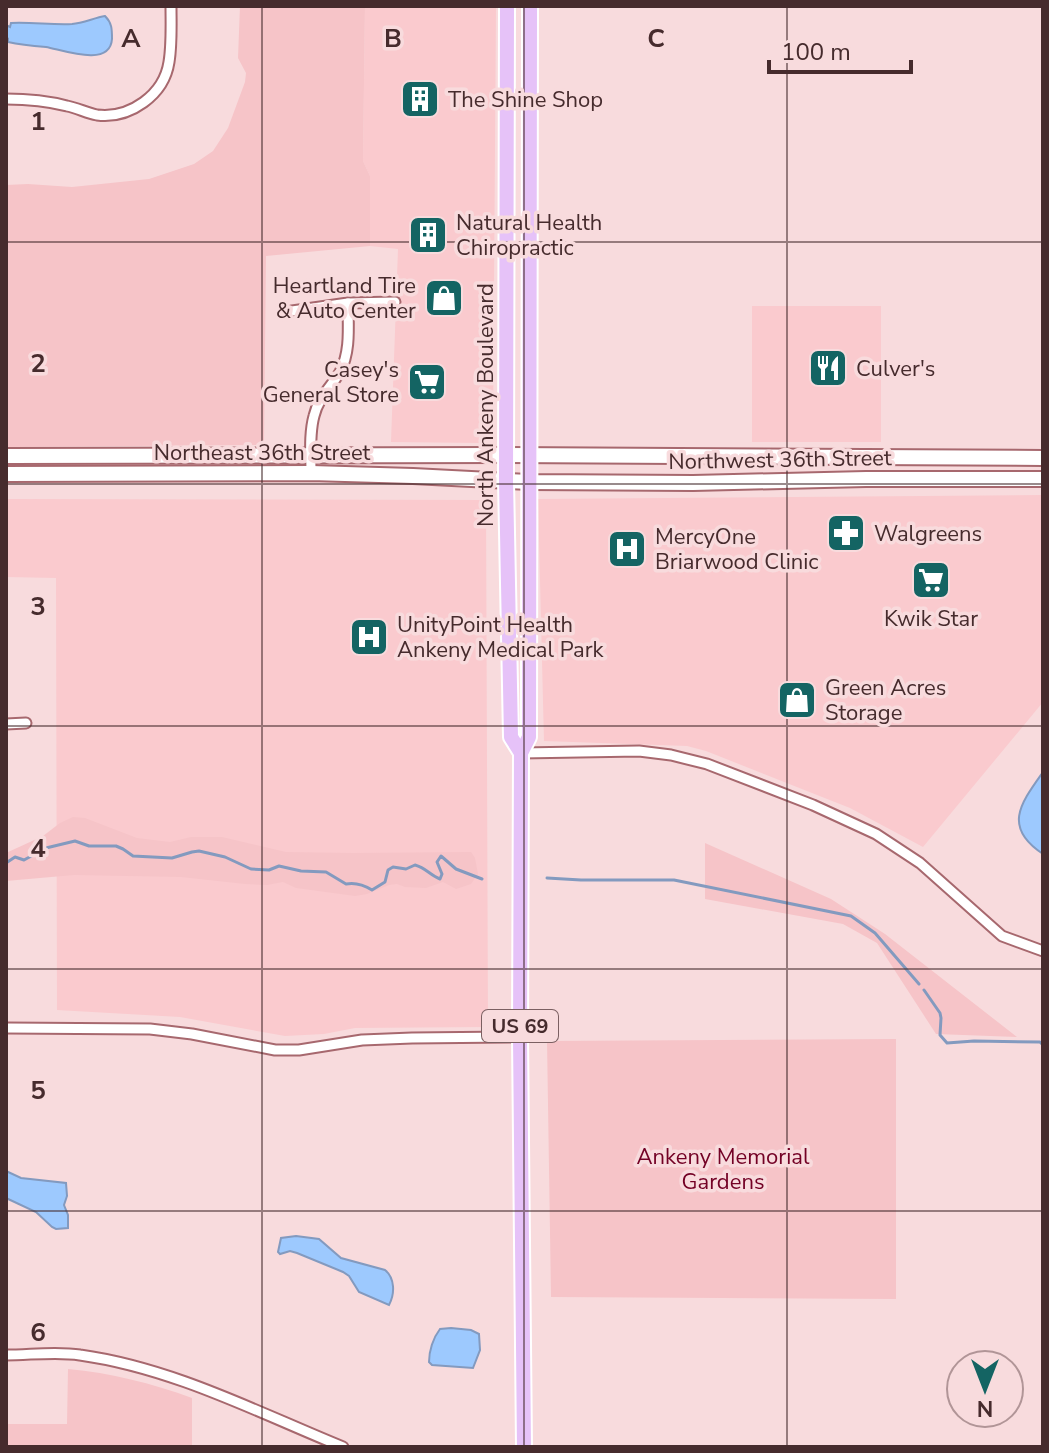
<svg xmlns="http://www.w3.org/2000/svg" width="1049" height="1453" font-family="'Nunito Sans',sans-serif">
<style>
.built{fill:#facace}
.green{fill:#f6c4c8}
.water{fill:#9dc9fe;stroke:#839abf;stroke-width:2}
.lines{fill:none;stroke-linecap:round;stroke-linejoin:round}
.stream{stroke:#839abf;stroke-width:3}
.street-casing{stroke:#a7686e;stroke-width:13}
.secondary-casing{stroke:#a7686e;stroke-width:18}
.primary-casing{stroke:#fff;stroke-width:18}
.street{stroke:#fff;stroke-width:9}
.secondary{stroke:#fff;stroke-width:14}
.primary{stroke:#e6c2f8;stroke-width:14}
.grid{fill:none;stroke:#462b2d;stroke-width:2;stroke-opacity:0.55}
.labels{text-anchor:middle;stroke-width:7;stroke-linejoin:round;paint-order:stroke}
.shield{fill:#f8dbdd;stroke:#7b6062;stroke-width:2}
.shield-label{font-size:20px;font-weight:bold;fill:#462b2d}
.poi-label{font-size:22px;fill:#462b2d;stroke:#f8dbdd;text-anchor:start}
.street-label{font-size:22px;fill:#462b2d;stroke:#f8dbdd}
.park-label{font-size:22px;fill:#730125;stroke:#f8dbdd}
.grid-label{font-size:26px;text-anchor:middle;font-weight:bold;fill:#462b2d;stroke:#f8dbdd;stroke-width:7;stroke-linejoin:round;paint-order:stroke}
</style>
<rect width="100%" height="100%" fill="#f8dbdd"/>
<g class="built">
<path d="M365 6H496L493 433 481 443 391 442 398 249 370 246V176L363 161Z"/>
<rect x="752" y="306" width="129" height="136"/>
<path d="M1043 495V702L923 847 850 808 706 751 687 746 544 741 538 499Z"/>
<path d="M6 499 486 500 488 1027 355 1028 324 1034 285 1036 180 1017 57 1010 56 578 6 577Z"/>
</g>
<g class="green">
<path d="M240 6H365L363 161 370 176V246L266 256 264 445 6 447V185L28 184 72 187 149 179 194 164 213 151 228 128 245 82 246 73 238 58Z"/>
<path d="M73 817 85 818 137 838 170 842 191 837H222L286 852 353 853 471 852 475 858 478 874 471 884 456 889 443 882 426 888 405 887 397 884 389 885 367 894 355 896 296 888 283 882 267 885 245 884 181 877 74 875 6 881V853L43 836 60 823Z"/>
<path d="M705 843 831 899 885 934 1017 1037 936 1034 877 943 843 924 705 899Z"/>
<path d="M896 1039V1299L551 1297 547 1041Z"/>
<path d="M68 1369C111 1373 151 1383 192 1398V1447H6V1424H67Z"/>
</g>
<g class="water">
<path d="M105 16C112 23 112 29 112 39 110 68 63 50 46 47 33 46 21 45 8 42V39L6 40V25L10 27 11 23C32 22 52 25 72 24 83 23 94 18 105 16Z"/>
<path d="M1043 772V854C1002 827 1021 803 1043 772Z"/>
<path d="M6 1171 21 1178 66 1183 67 1196 64 1205 68 1215V1228L56 1229 52 1227 36 1212 6 1198Z"/>
<path d="M296 1236 319 1239 341 1258 385 1270C395 1278 395 1294 389 1305L359 1292 349 1276 343 1272 297 1253 290 1251 280 1254 278 1252 281 1238Z"/>
<path d="M451 1328 471 1330 479 1334 480 1350 473 1368 432 1365 429 1362C429 1351 433 1338 440 1329Z"/>
</g>
<g class="lines">
<g class="stream">
<path d="M6 863 15 857 24 860 46 848 75 841 89 846H116L123 849 133 856 172 858 192 852 199 851 225 857 251 869 269 870 279 866 301 871 326 872 346 884C356 882 364 885 372 890L385 882 388 870 393 867 406 869 415 865C426 868 430 875 440 879L442 874 437 862 441 856 456 869 482 879"/>
<path d="M547 878 581 880H674L851 916 875 933 919 984"/>
<path d="M924 990 940 1013 941 1018 940 1035 947 1043 974 1041 1040 1042 1043 1045"/>
</g>
<defs>
<g id="street">
<path d="M6 99C26 99 48 101 67 106 77 108 87 113 97 115 130 119 164 95 169 62 172 44 171 24 171 6"/>
<path d="M285 312 348 303 395 302"/>
<path d="M311 473C311 455 309 434 314 416 318 398 331 387 340 372 351 351 348 326 348 303"/>
<path d="M6 724 26 723"/>
<path d="M521 753 639 751 671 755 707 764 813 805 876 834 920 863 1002 936 1043 951"/>
<path d="M6 1028 150 1029 192 1034 275 1050H299L362 1040 412 1038 520 1037"/>
<path d="M6 1355C30 1355 57 1351 80 1355 173 1368 257 1412 343 1447"/>
</g>
<g id="secondary">
<path d="M6 456 506 455 1043 458"/>
<path d="M6 474 311 473 413 476 529 482 693 483 866 479H1043"/>
</g>
<g id="primary">
<path d="M507 6 506 481 511 737 521 753"/>
<path d="M524 1447 520 1037 521 753 529 737 530 6"/>
</g>
</defs>
<use href="#street" class="street-casing"/>
<use href="#secondary" class="secondary-casing"/>
<use href="#primary" class="primary-casing"/>
<use href="#street" class="street"/>
<use href="#secondary" class="secondary"/>
<use href="#primary" class="primary"/>
</g>
<path class="grid" d="M262 6V1447M524 6V1447M787 6V1447M6 242H1043M6 484H1043M6 726H1043M6 969H1043M6 1211H1043"/>
<defs>
<symbol id="building-square" viewBox="-11 -11 22 22"><rect x="-9" y="-9" width="18" height="18" rx="4" fill="#146463" stroke="#f8dbdd"/><path d="M-4-6H4V6H1V3H-1V6H-4ZM-2.5-4.3h1.7v1.8h-1.7ZM.8-4.3h1.7v1.8H.8ZM-2.5-1h1.7V.8h-1.7ZM.8-1h1.7V.8H.8Z" fill="#fff"/></symbol>
<symbol id="shop-square" viewBox="-11 -11 22 22"><rect x="-9" y="-9" width="18" height="18" rx="4" fill="#146463" stroke="#f8dbdd"/><path d="M-5-2.5h2.3a2.7 3.5 0 0 1 5.4 0H5L5.5 6h-11ZM-1.5-2.5h3a1.5 2.3 0 0 0-3 0Z" fill="#fff"/></symbol>
<symbol id="restaurant-square" viewBox="-11 -11 22 22"><rect x="-9" y="-9" width="18" height="18" rx="4" fill="#146463" stroke="#f8dbdd"/><path d="M-5-6h1v4h1v-4h1v4h1v-4h1v5L-1.5 .5V6h-2V.5L-5-1ZM5-6V6H3V1.5H1.5Q1.5-4 5-6Z" fill="#fff"/></symbol>
<symbol id="supermarket-square" viewBox="-11 -11 22 22"><rect x="-9" y="-9" width="18" height="18" rx="4" fill="#146463" stroke="#f8dbdd"/><path d="M-6-5.5h2.5l.6 2H6L4.5 2H-2.5L-4.4-4H-6ZM-1.5 3.2a1.3 1.3 0 1 0 .1 0ZM3 3.2a1.3 1.3 0 1 0 .1 0Z" fill="#fff"/></symbol>
<symbol id="pharmacy-square" viewBox="-11 -11 22 22"><rect x="-9" y="-9" width="18" height="18" rx="4" fill="#146463" stroke="#f8dbdd"/><path d="M-2-6h4v4h4v4h-4v4h-4v-4h-4v-4h4Z" fill="#fff"/></symbol>
<symbol id="hospital-square" viewBox="-11 -11 22 22"><rect x="-9" y="-9" width="18" height="18" rx="4" fill="#146463" stroke="#f8dbdd"/><path d="M-5-5h3v3.5h4V-5h3V5h-3V1.5h-4V5h-3Z" fill="#fff"/></symbol>
</defs>
<g fill-rule="evenodd">
<use href="#building-square" x="398" y="77" width="44" height="44"/>
<use href="#building-square" x="406" y="213" width="44" height="44"/>
<use href="#shop-square" x="422" y="276" width="44" height="44"/>
<use href="#restaurant-square" x="806" y="346" width="44" height="44"/>
<use href="#supermarket-square" x="405" y="360" width="44" height="44"/>
<use href="#pharmacy-square" x="824" y="511" width="44" height="44"/>
<use href="#hospital-square" x="605" y="527" width="44" height="44"/>
<use href="#supermarket-square" x="909" y="558" width="44" height="44"/>
<use href="#hospital-square" x="347" y="615" width="44" height="44"/>
<use href="#shop-square" x="775" y="678" width="44" height="44"/>
</g>
<g class="labels">
<rect class="shield" x="482" y="1010" width="76" height="32" rx="6"/>
<g class="shield-label">
<text x="520" y="1033">US 69</text>
</g>
<g class="poi-label">
<text x="448" y="107">The Shine Shop</text>
<text x="456" y="230">Natural Health<tspan x="456" dy="25">Chiropractic</tspan></text>
<text x="416" y="293" text-anchor="end">Heartland Tire<tspan x="416" dy="25">&amp; Auto Center</tspan></text>
<text x="856" y="376">Culver's</text>
<text x="399" y="377" text-anchor="end">Casey's<tspan x="399" dy="25">General Store</tspan></text>
<text x="874" y="541">Walgreens</text>
<text x="655" y="544">MercyOne<tspan x="655" dy="25">Briarwood Clinic</tspan></text>
<text x="931" y="626" text-anchor="middle">Kwik Star</text>
<text x="397" y="632">UnityPoint Health<tspan x="397" dy="25">Ankeny Medical Park</tspan></text>
<text x="825" y="695">Green Acres<tspan x="825" dy="25">Storage</tspan></text>
</g>
<g class="street-label">
<text transform="translate(485 405) rotate(-90)" y="8">North Ankeny Boulevard</text>
<text x="262" y="460">Northeast 36th Street</text>
<text transform="translate(780 459) rotate(-1)" y="8">Northwest 36th Street</text>
</g>
<g class="park-label">
<text x="723" y="1164">Ankeny Memorial<tspan x="723" dy="25">Gardens</tspan></text>
</g>
</g>
<g class="grid-label">
<text x="131" y="47">A</text>
<text x="393" y="47">B</text>
<text x="656" y="47">C</text>
<text x="38" y="130">1</text>
<text x="38" y="372">2</text>
<text x="38" y="615">3</text>
<text x="38" y="857">4</text>
<text x="38" y="1099">5</text>
<text x="38" y="1341">6</text>
</g>
<rect width="1049" height="1453" fill="none" stroke="#462b2d" stroke-width="16"/>
<g transform="translate(985 1389) rotate(180)"><circle r="38" fill="#f8dbdd" stroke="#b19597" stroke-width="2"/>
<path d="M0-6L14 30L0 20L-14 30Z" fill="#146463"/>
<text y="-12" font-size="22" font-weight="bold" text-anchor="middle" fill="#462b2d">N</text>
</g>
<path d="M769 60v12h142v-12" fill="none" stroke="#462b2d" stroke-width="4"/>
<text x="781" y="60" font-size="24" fill="#462b2d" stroke="#f8dbdd" stroke-width="6" paint-order="stroke">100 m</text>
</svg>
